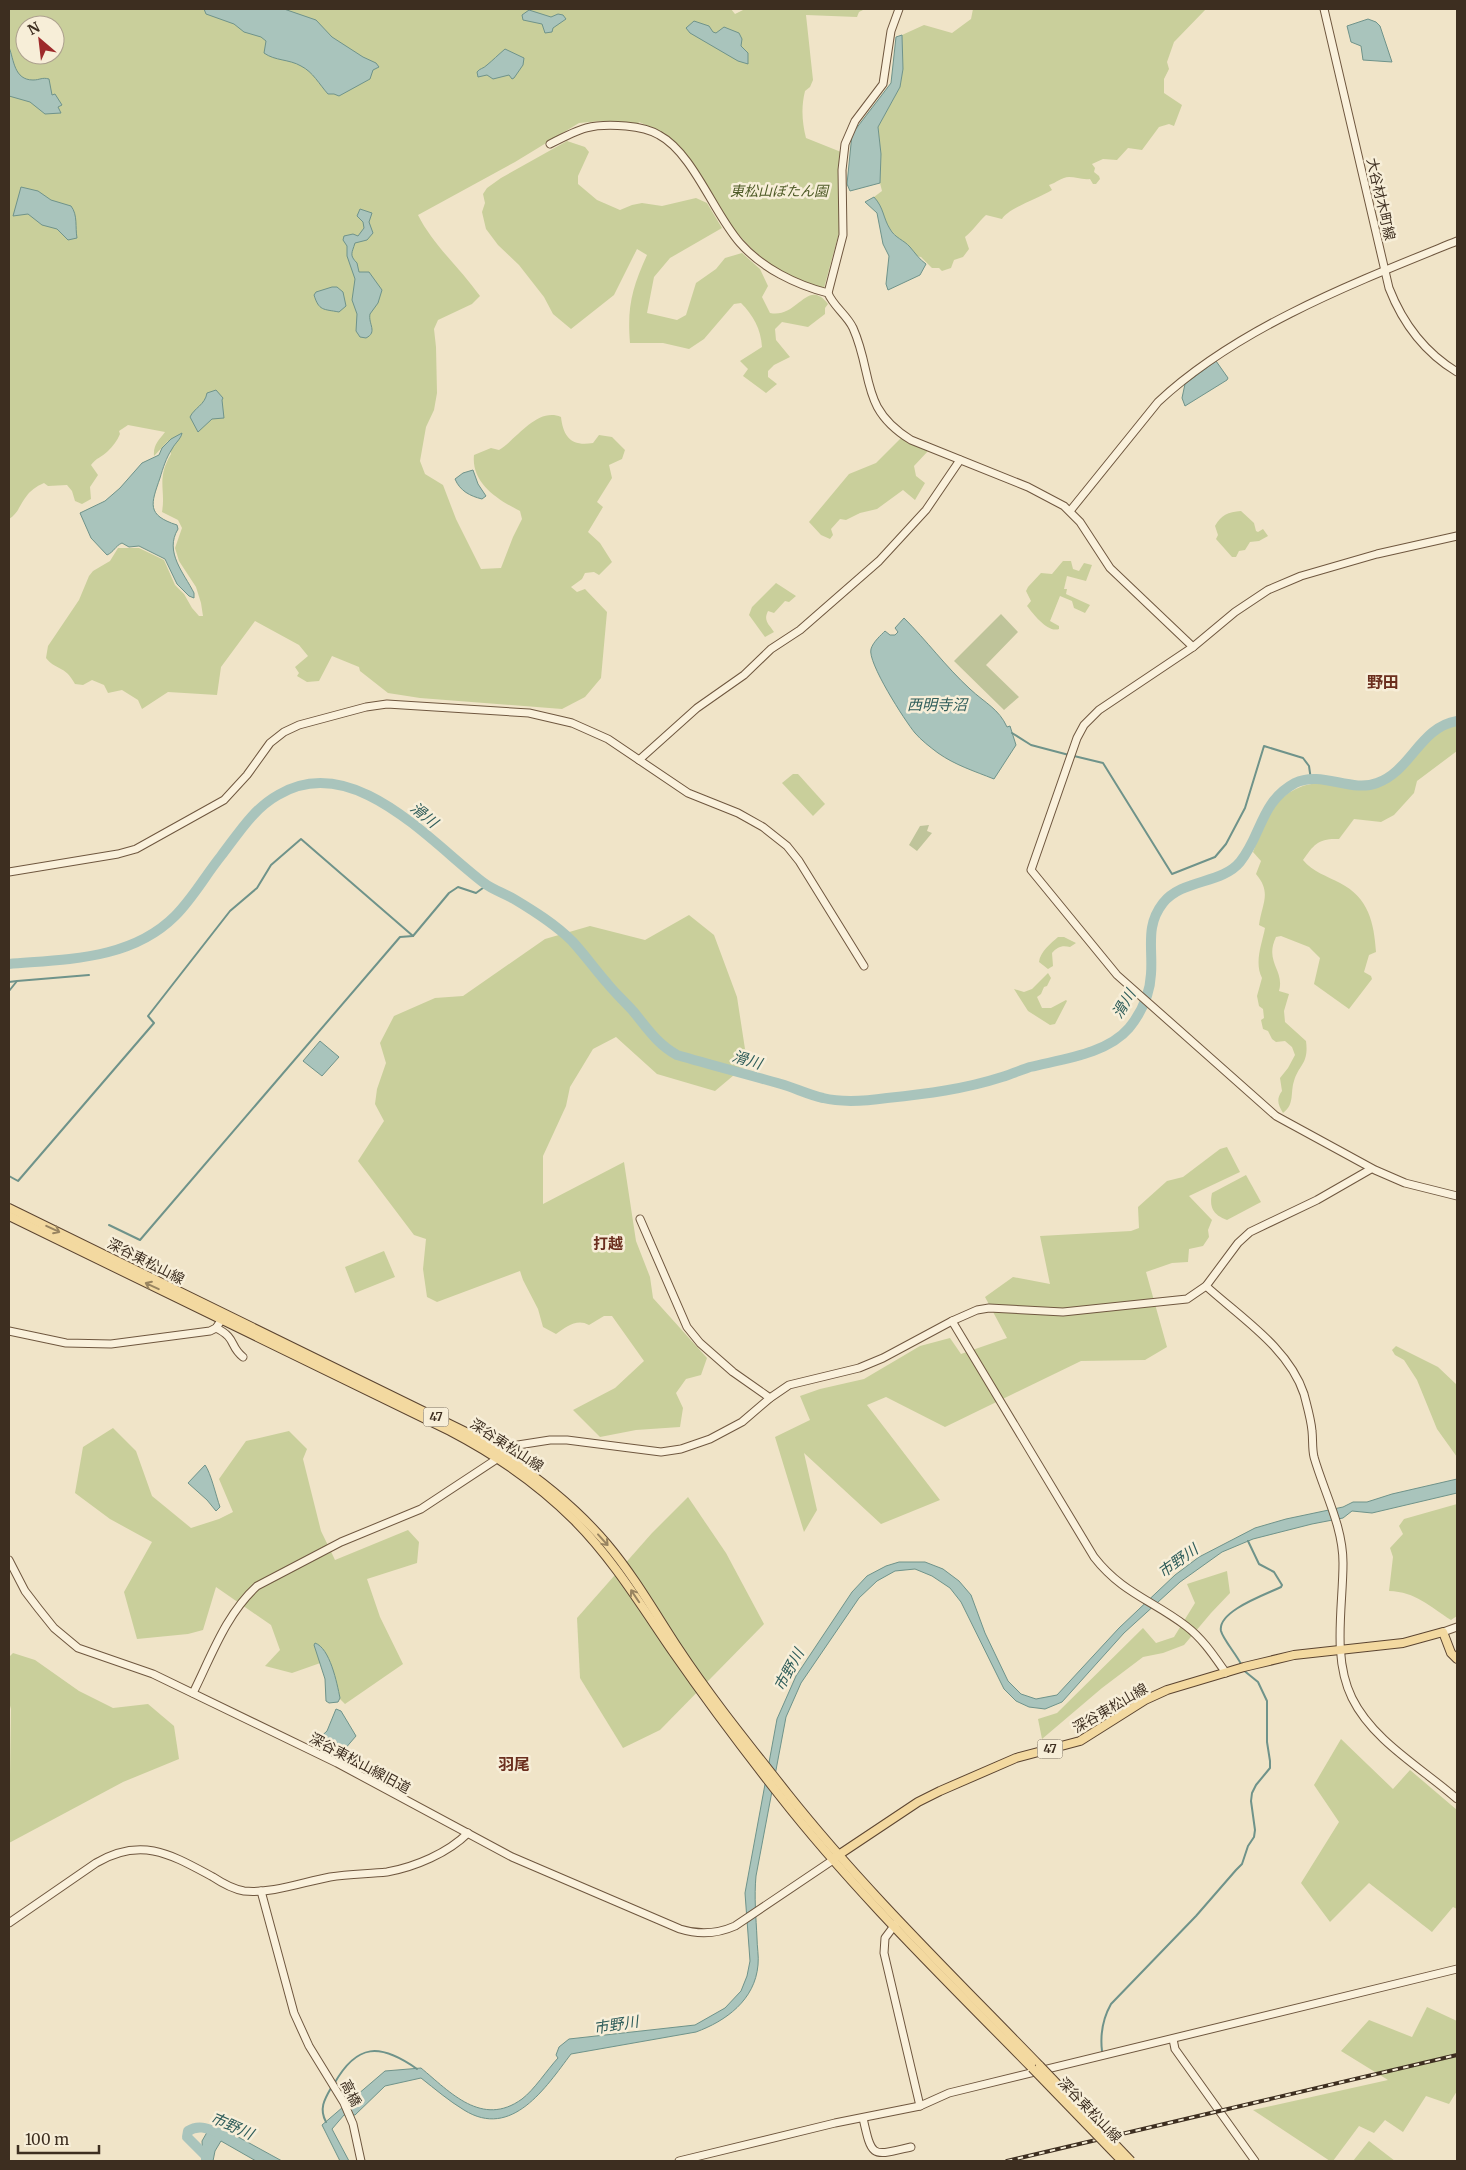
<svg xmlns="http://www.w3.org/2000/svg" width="1466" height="2170" font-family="Merriweather,'Noto Sans JP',serif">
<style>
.green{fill:#c9cf9b;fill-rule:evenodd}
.cemetery{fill:#bfc49a}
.water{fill:#a9c4bc;stroke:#6f938a}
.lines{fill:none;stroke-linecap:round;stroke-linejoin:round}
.stream{stroke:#6f938a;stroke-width:2}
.river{stroke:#a9c4bc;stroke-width:10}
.secondary-casing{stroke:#6f573f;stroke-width:9}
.primary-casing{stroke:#5b4430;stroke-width:10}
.secondary{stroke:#faf1dc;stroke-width:7}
.primary{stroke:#f3d9a0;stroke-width:8}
.rail-casing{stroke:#3d2e20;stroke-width:4}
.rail{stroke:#f7eed8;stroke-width:2;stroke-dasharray:5.5;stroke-linecap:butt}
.primary-bridge-casing{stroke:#5b4430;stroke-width:10;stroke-linecap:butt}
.primary-bridge{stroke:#f3d9a0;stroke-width:8}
.oneway{stroke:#988460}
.labels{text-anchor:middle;stroke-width:5;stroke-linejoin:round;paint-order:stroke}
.shield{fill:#f7eed8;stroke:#756857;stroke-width:1}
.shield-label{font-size:12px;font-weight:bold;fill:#3d2e20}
.park-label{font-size:14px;font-style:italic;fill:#4d5a26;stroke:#f7eed8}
.street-label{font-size:14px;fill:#3d2e20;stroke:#f7eed8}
.water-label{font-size:15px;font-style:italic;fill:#2f5d5a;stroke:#f7eed8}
.neighbourhood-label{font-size:15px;font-weight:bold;fill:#6b2e1e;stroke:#f7eed8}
.quarter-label{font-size:16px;font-weight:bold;fill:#6b2e1e;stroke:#f7eed8}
</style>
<rect width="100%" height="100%" fill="#f0e4c8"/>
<g class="green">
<path d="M9 9H731L735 14 745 9 802 10 865 9 859 12 857 17 806 15 813 80 810 87 805 91C801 107 802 122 806 138L841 152 839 233 824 288C813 288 798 281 788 275 727 242 715 190 674 141L662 132 639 122 638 124 601 121 579 123 515 162 418 215C433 245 460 268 480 296L472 304 438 320 434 329 436 347 437 393 434 410 426 427 420 461 425 474 443 485 456 519 481 569 501 568 513 537 522 519 520 511C498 500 471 483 474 455L491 448 499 450C517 439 537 407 561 417 563 436 571 447 593 443L599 435 612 437 625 450 622 459 609 465 612 478 597 502 603 507 588 532 600 543 612 562 599 575 594 572 585 573 582 579 571 587 577 592 585 589 607 612 601 678 585 697 562 709 420 698 388 693 360 671 359 667 332 656 319 681 307 682 297 676 299 673 295 667 308 656 299 645 255 621 221 667 217 695 168 692 142 709 138 700 122 690 108 693 104 685 92 680 83 685 75 684C65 665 55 670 46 658L48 646 79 600 89 576 93 571 110 561 118 548H139L164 560 175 585 184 594 192 608 199 616H203L201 603 196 587 179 561 175 548 182 528 178 520 162 512C166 489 156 479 171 454L168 441 154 456C153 445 159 440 165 432L128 425 119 431 120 434C117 441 113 446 108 451 102 457 96 458 91 465L98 475 90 487 91 499 82 504 75 501 72 491 67 485 48 486 44 483C20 493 23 511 9 519ZM25 25H55V55H25Z"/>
<path d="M973 9H1206L1174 42 1167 62 1169 69 1164 79V93L1182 105 1174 126 1169 124 1159 127 1142 150 1128 148 1117 160 1103 159 1092 164 1095 168 1094 172 1099 176 1100 179 1096 184H1093L1090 179C1082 180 1076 177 1069 177 1062 177 1056 183 1049 185L1052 190C1039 198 1007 209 1002 219L986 215C978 222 974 230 965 237L969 249 963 257 954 260 951 268 942 271 939 268H932L921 257 915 256C909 244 898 240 891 230 883 219 884 209 874 197L882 191 880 183 881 154 878 127 900 87 903 69 902 35 924 25 952 33 971 19Z"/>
<path d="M567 141 585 147 589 152 578 176V184L597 200 620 210 632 205 642 203 662 206 696 198 707 203 722 228 670 258 654 277 647 313 677 320 686 315 696 283 716 269 725 258 742 253 760 269 768 286 762 297 770 313C798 319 807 277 828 304L825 308V314L808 327 782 322 775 329 776 340 790 357 774 365 768 371V377L777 384 766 393 743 376 748 369 740 361 762 347C761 329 753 315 741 303L734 304 704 339 689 349 663 343H630C627 307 632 288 647 255L637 249 614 295 571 329 553 314 544 297 519 265 498 245 486 229 482 212 485 203 483 194 487 188 501 178Z"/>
<path d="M901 438 928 451 914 466 916 476 925 483 915 500 903 490 877 509 860 513 846 520 840 519 831 529 833 535 830 539 821 535 809 522 849 474 876 463Z"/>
<path d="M1241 511 1254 523 1256 531 1258 532 1263 529 1268 536 1259 541 1250 542 1245 550 1239 551 1236 557H1232L1216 539 1218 535 1215 526C1221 515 1228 512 1241 511Z"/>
<path d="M1063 561H1071L1073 569 1079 571 1084 563 1092 565 1086 581 1067 576 1064 589H1067L1066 594 1090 605 1085 613 1074 608 1072 601 1060 596 1050 621 1059 626V629C1048 633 1034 615 1027 606L1031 601 1026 591 1028 587 1041 573 1052 574Z"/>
<path d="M776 583 796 596 789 602 785 601 774 613 768 611C763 621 769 624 774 632L765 637 749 615 752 607Z"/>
<path d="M1446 726H1457V751L1417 781 1414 793 1394 815 1381 822 1354 819 1339 839C1319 838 1314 844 1303 860 1313 872 1327 876 1340 883 1369 898 1374 923 1376 952L1369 955 1364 972 1371 976 1372 979 1349 1009 1314 984 1320 958 1309 947 1281 936 1276 937C1264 962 1285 970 1279 991L1289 994 1284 1011 1285 1022 1306 1041C1309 1064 1299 1064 1294 1081 1290 1093 1295 1104 1283 1113 1278 1105 1276 1099 1282 1091L1280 1078 1288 1068 1295 1055 1292 1047 1285 1041 1276 1042 1272 1039 1268 1031 1263 1029 1261 1020 1264 1018 1263 1009 1259 1006 1257 996 1262 978C1254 962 1262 944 1265 928L1259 925C1262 903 1272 893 1256 874L1261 861 1253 852C1256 846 1256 839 1258 833 1269 802 1298 778 1332 784 1353 788 1372 790 1392 780L1432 736Z"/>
<path d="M793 774H798L825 804 813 816 782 783Z"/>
<path d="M689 915 714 935 737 997 745 1049 753 1059 715 1091 657 1074 616 1037 593 1049 570 1087 566 1106 543 1156V1204L624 1162 636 1241 650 1277 653 1298 707 1358 701 1375 686 1379 676 1393 683 1408 680 1427 636 1430 600 1437 573 1410 615 1388 644 1361 612 1316H604L589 1325C577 1318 566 1327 556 1334L543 1327 538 1309 523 1280 520 1271 437 1302 427 1297 423 1269 426 1239 414 1235 358 1161 384 1121 375 1104 377 1089 386 1063 380 1043 394 1016 435 998 463 996 545 939 590 926 645 940Z"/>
<path d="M1058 937H1064L1076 943 1070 947C1062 945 1057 947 1052 953L1053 966 1048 969 1039 962C1040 952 1051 943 1058 937Z"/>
<path d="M1048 973 1051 978 1047 986 1044 987 1041 994 1037 997 1042 1008H1051L1066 1000 1067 1001 1055 1024 1050 1025 1028 1011 1014 989 1024 992 1032 989Z"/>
<path d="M1227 1147 1240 1172 1189 1196 1212 1220 1208 1230 1209 1237 1203 1246 1189 1249 1188 1262 1172 1263 1146 1272 1167 1347 1145 1360 1081 1361 945 1427 886 1397 867 1405 940 1500 881 1524 804 1453 817 1510 804 1532 775 1437 810 1420 800 1396 820 1389 864 1379 920 1346 950 1338 961 1354 1007 1338 985 1297 1013 1277 1050 1284 1040 1236 1131 1231 1139 1228 1138 1207 1167 1181 1183 1177 1220 1149Z"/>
<path d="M1246 1175 1261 1202 1227 1220C1213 1215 1209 1207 1212 1193Z"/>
<path d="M384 1251 395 1277 355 1293 345 1267Z"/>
<path d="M1396 1346 1438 1367 1457 1385V1457L1437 1429 1417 1380 1404 1360 1395 1355 1392 1350Z"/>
<path d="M113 1428 136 1451 152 1496 191 1528 219 1519 233 1512 219 1479 246 1441 289 1431 307 1449 303 1459 321 1531 335 1560 408 1530 419 1542 417 1563 367 1579 380 1617 403 1664 345 1704 332 1691 326 1661 292 1673 265 1666 280 1650 271 1625 216 1587 203 1630 188 1634 137 1639 124 1592 152 1542 110 1519 75 1493 83 1447Z"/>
<path d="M688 1497 726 1553 764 1624 660 1730 623 1748 580 1678 577 1618 652 1533Z"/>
<path d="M1457 1504V1616L1451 1620C1429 1606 1416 1592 1389 1591L1393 1557 1390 1548 1403 1534 1399 1526 1404 1519Z"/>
<path d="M1227 1571 1230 1593 1211 1613 1184 1645 1163 1653 1143 1657 1102 1688 1042 1739 1038 1719 1057 1713 1143 1628 1156 1643 1174 1637 1195 1603 1187 1584Z"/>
<path d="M13 1653 35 1660 79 1691 113 1708 148 1704 174 1726 179 1759 123 1782 9 1843 11 1709 9 1702V1657Z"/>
<path d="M1341 1739 1393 1789 1410 1770 1457 1810V1909L1453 1907 1432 1932 1369 1883 1330 1922 1301 1883 1339 1822 1314 1785Z"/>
<path d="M1427 2007 1457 2021V2091L1449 2104 1426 2096 1403 2132 1385 2120 1374 2133 1359 2126 1333 2161H1330L1253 2110 1388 2080 1341 2051 1369 2020 1412 2037Z"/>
<path d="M1369 2141 1395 2161H1353Z"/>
</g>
<g class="cemetery">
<path d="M1001 614 1018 632 986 665 1019 697 1004 710 954 661Z"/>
<path d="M929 825 927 831 932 833 917 851 909 845 920 826Z"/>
</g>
<g class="water">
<path d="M204 9H284L316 20 332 37 363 57 376 63 379 67 373 70 370 79 339 96 334 94H328C319 84 313 72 301 66 289 59 275 61 264 53L266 41 261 37 244 32 234 24 206 14Z"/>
<path d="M529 10 551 17 558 14 563 15 566 19 553 28 552 32 545 33 542 24 523 20 522 15Z"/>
<path d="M1368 19 1376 22 1380 26 1392 62 1363 60 1361 46 1351 42 1347 26Z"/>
<path d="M694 21 709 26 713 32 716 33 724 27 739 33 742 39 741 46 748 53V64L738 61 690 33 686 28Z"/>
<path d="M902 35 903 69 900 87 878 127 881 154 880 183 850 191 847 184 852 134 891 83 896 37Z"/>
<path d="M9 47C14 60 14 80 33 80 40 80 42 77 49 79L52 95 55 94 62 105 58 107 61 113 45 114 30 102 9 96Z"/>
<path d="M505 49 524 58 523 65 514 78 512 79 509 75 493 79 487 75 478 77 477 72C480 68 483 69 487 65 493 60 498 55 505 49Z"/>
<path d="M21 187 38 191 51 200 71 206C78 215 75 227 77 238L68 240 57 229 42 225 28 214 13 216Z"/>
<path d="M874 197C884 208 883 218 890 229 895 238 904 240 910 247 916 254 919 259 926 264L920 275 888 290 886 284 889 256 883 244 877 213 865 202Z"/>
<path d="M360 209 372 213 369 222 373 233 367 240 355 243C352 253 349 255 357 263L359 272H369L382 290 378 303 370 314C368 324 378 332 366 338L360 337 356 331 357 314 352 300 355 279 347 256V246L343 240 344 236 353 234 358 236 364 228 363 222 357 216Z"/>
<path d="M332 287H337L343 292 346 306 339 312C323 309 319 311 314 295L316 292Z"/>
<path d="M1216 361 1228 378 1227 380 1185 406 1182 398 1185 384Z"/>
<path d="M216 390 223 398 222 400 224 418 212 419 198 432 190 417C194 408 205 405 207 393Z"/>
<path d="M182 433C181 439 175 443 172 449 166 458 163 468 160 478 151 504 146 515 177 525L178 529C164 552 184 573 194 593V598L189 596 177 584 165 559 139 546 129 547 122 543C115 546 114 552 107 555L91 538 80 513 105 501 120 488 142 463 159 455 162 448 171 439Z"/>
<path d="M473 470 478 484 486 496 482 499C470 496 460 491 455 479L463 473Z"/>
<path d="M904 618C927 641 946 667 970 689 985 703 999 709 1007 727L1010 726 1016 745 994 779C974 771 955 765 938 753 930 747 921 740 915 733 905 721 867 662 871 649 873 642 881 635 885 631L890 635H895L898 632 895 628Z"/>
<path d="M320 1041 339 1057 322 1076 303 1061Z"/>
<path d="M205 1465C211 1473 216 1496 220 1507L216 1511 207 1500 188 1483Z"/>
<path d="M1457 1479V1493L1372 1513 1352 1511 1343 1518 1312 1524 1253 1539 1222 1552 1180 1582 1124 1633 1062 1702 1045 1709 1029 1707 1016 1701 1004 1689 961 1602 950 1588 932 1576 915 1569 895 1571 877 1581 859 1598 801 1683 786 1717 756 1876C754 1897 756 1917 757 1938 757 1947 759 1956 758 1965 755 2000 726 2021 696 2032L571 2054C546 2087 512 2140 464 2110 449 2101 435 2089 421 2078L385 2086 355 2115H344L332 2129 349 2161H340L322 2125 385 2071 421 2068C450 2092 482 2128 522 2099 534 2090 547 2070 558 2058L556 2055 559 2047 569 2039 695 2025 725 2008 741 1991 747 1976 750 1961 745 1893 777 1719 796 1676 852 1592 867 1576 886 1566 899 1562H925L943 1569 959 1581 971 1595 985 1633 1008 1681 1021 1694 1036 1699 1057 1695 1119 1628 1175 1575 1199 1557 1255 1528 1286 1519 1343 1507 1353 1502H1367L1392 1494Z"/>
<path d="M315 1643C330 1648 337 1683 340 1698L338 1702 329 1703 326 1701 325 1679 314 1645Z"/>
<path d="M336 1709 341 1711 356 1736 338 1757 317 1747 315 1742 327 1731Z"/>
<path d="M210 2127H220L282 2161H256L221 2141 215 2151 213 2161H203L202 2141Z"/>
</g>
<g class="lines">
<g class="stream">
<path d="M1012 733 1031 745 1069 755"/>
<path d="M1074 756 1103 763 1172 874 1215 857 1226 844 1245 808 1264 746 1303 758 1309 766 1311 780"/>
<path d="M9 982 17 981"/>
<path d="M9 991 17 981 89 975"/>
<path d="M9 1176 18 1181 154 1023 148 1016 230 911 257 888 271 865 301 839 413 936"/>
<path d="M109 1225 140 1240 400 937 413 936 449 893 458 887 476 893 487 885"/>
<path d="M1241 1664C1236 1654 1223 1639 1221 1631 1217 1611 1267 1594 1281 1587L1282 1585 1274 1572 1259 1564 1248 1541"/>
<path d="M1102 2051C1100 2034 1102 2020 1111 2004L1196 1916 1236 1870 1242 1864 1248 1846 1254 1837 1255 1830 1251 1801 1252 1793 1256 1785 1270 1768V1761L1267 1742V1701L1258 1682 1242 1669"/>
<path d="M334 2084C357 2043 380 2043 417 2069"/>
<path d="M326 2122C319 2109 324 2100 331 2088"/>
</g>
<g class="river">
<path d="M9 964C67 959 131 960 175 916 193 898 205 876 221 856 238 834 253 809 278 795 353 750 430 842 484 883 493 890 504 893 514 899 534 911 555 924 572 941 584 954 595 969 607 983 615 993 624 1001 633 1011 647 1028 657 1044 677 1055 711 1065 746 1074 781 1084 795 1088 809 1095 823 1098 843 1103 866 1101 887 1098 926 1094 965 1089 1002 1077 1012 1074 1021 1070 1030 1067 1062 1059 1107 1054 1129 1028 1142 1012 1150 994 1151 974 1153 948 1145 926 1163 903 1182 879 1222 884 1240 862 1262 835 1260 802 1295 783 1321 770 1351 793 1377 783 1411 771 1420 727 1457 721"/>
<path d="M206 2161V2156L187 2137 188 2131C199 2124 209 2129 220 2133"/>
</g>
<defs>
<g id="secondary">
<path d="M899 9 891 31 883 84 855 121 845 144 842 170 843 235 828 293C833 306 847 315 853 328 874 375 859 408 911 440L1028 487 1064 506 1080 522 1110 568 1193 647"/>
<path d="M1324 9 1389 288C1403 324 1424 352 1457 372"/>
<path d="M550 144C581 128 591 123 626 126 637 127 649 129 659 135 693 153 714 214 740 243 762 268 796 285 828 293"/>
<path d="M1070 511 1158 402C1238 327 1356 282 1457 241"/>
<path d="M1457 536 1377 554 1301 576 1268 590 1235 612 1193 647 1099 710 1084 725 1077 738 1031 870 1117 975 1276 1116 1375 1170 1405 1183 1457 1196"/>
<path d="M639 760 697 708 744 675 771 649 800 630 879 561 926 510 960 460"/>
<path d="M9 872 118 854 136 849 224 800 247 775 270 743 284 732 299 725 366 707 387 704 529 713 572 723 608 739 688 793 738 813 763 827 787 846 799 861 864 966"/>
<path d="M640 1219 687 1327 700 1343 733 1372 770 1398"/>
<path d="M1206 1286C1240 1317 1289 1348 1304 1394 1307 1406 1311 1419 1312 1431 1313 1440 1312 1449 1314 1457 1324 1492 1343 1526 1343 1563 1343 1607 1332 1657 1352 1698 1373 1741 1422 1768 1457 1799"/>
<path d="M952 1321 1094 1557C1122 1593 1152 1600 1186 1626 1203 1639 1214 1656 1226 1673"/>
<path d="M216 1328C237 1338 229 1346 243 1357"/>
<path d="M9 1331 66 1343 111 1344 210 1331 216 1328 224 1316"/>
<path d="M9 1560 25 1591 38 1608 54 1628 78 1648 153 1674 337 1763 512 1857 680 1929C699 1935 717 1934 735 1926L833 1860"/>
<path d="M1443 1632 1457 1627"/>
<path d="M193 1693C211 1657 226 1614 257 1586L341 1542 421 1509 518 1445 550 1440H567L661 1452 681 1449 710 1439 742 1422 770 1398 789 1385 859 1368 883 1358 952 1321 977 1310 989 1308 1063 1312 1187 1299 1206 1286 1238 1243 1250 1232 1317 1200 1371 1169"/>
<path d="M261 1891 294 2013 309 2046 344 2103 353 2124 361 2161"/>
<path d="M897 1922 885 1938 884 1953 920 2106"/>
<path d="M9 1923 96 1863C142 1836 172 1855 213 1877 222 1883 233 1889 244 1891 272 1894 303 1882 330 1877 349 1874 368 1874 387 1872 415 1867 448 1853 468 1833"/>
<path d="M1173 2039 1175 2049 1255 2161"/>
<path d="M863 2118C872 2159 872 2156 911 2147"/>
<path d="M679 2161 835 2123 920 2106 949 2093 1457 1969"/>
</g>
<g id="primary">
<path d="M9 1208 466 1432C518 1462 568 1498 607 1544 634 1576 655 1613 678 1648 711 1698 750 1746 787 1793 864 1890 954 1977 1040 2066"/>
<path d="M9 1216 450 1431C496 1455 537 1483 574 1520 613 1559 642 1607 673 1652 707 1701 743 1749 780 1796 856 1893 946 1980 1032 2068"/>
<path d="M834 1858 918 1802 940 1791 1016 1758 1080 1741 1145 1700 1167 1690 1244 1667 1294 1655 1403 1643 1443 1632 1451 1653 1457 1659"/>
</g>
</defs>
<use href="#secondary" class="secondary-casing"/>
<use href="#primary" class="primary-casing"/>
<use href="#secondary" class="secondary"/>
<use href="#primary" class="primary"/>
<defs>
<path id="rail" d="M1007 2161 1457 2055"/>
</defs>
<use href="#rail" class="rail-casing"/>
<use href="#rail" class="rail"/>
<defs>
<g id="primary-bridge">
<path d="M1040 2066 1131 2161"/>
<path d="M1032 2068 1122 2161"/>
</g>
</defs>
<use href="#primary-bridge" class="primary-bridge-casing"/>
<use href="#primary-bridge" class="primary-bridge"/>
</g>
<defs><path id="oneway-shaft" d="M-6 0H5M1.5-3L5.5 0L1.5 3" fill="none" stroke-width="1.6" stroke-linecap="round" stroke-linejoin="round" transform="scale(1.25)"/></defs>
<g class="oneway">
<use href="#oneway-shaft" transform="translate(53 1229) rotate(25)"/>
<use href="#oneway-shaft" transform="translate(152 1286) rotate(-155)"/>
<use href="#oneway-shaft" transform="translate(603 1540) rotate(48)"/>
<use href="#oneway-shaft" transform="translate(635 1596) rotate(-124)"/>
</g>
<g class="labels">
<g class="shield">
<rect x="423.5" y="1407.5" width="25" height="19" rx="4"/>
<rect x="1037.5" y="1739.5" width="25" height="19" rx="4"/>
</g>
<g class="shield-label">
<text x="436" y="1421">47</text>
<text x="1050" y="1753">47</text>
</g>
<g class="park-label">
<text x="779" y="196">東松山ぼたん園</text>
</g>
<g class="street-label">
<text transform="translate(1381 199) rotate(77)" y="5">大谷材木町線</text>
<text transform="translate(146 1261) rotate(27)" y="5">深谷東松山線</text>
<text transform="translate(507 1445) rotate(33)" y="5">深谷東松山線</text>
<text transform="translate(1110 1708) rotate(-30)" y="5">深谷東松山線</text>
<text transform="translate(360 1763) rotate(28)" y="5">深谷東松山線旧道</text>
<text transform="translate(351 2093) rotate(63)" y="5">高橋</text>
<text transform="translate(1090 2110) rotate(46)" y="5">深谷東松山線</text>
</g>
<g class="water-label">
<text x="937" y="710">西明寺沼</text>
<text transform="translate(424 815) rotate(39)" y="5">滑川</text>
<text transform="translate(1124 1004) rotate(-59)" y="5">滑川</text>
<text transform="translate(747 1060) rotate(17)" y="5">滑川</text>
<text transform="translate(1178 1561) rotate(-36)" y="5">市野川</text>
<text transform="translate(789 1670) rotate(-61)" y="5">市野川</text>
<text transform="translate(616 2025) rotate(-9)" y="5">市野川</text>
<text transform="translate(232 2126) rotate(24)" y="5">市野川</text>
</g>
<g class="neighbourhood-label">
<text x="608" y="1249">打越</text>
</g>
<g class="quarter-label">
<text x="1383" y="688">野田</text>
<text x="514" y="1770">羽尾</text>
</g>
</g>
<rect width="1466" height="2170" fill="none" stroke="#3d2e20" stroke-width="20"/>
<g transform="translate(40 40) rotate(332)"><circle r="24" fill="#f7eed8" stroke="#ada18e"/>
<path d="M0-4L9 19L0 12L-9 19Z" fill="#9e2a2b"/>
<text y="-8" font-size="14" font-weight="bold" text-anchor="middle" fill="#3d2e20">N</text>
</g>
<path d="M18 2145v8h81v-8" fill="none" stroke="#3d2e20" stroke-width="2.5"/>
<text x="25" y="2145" font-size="15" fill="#3d2e20" stroke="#f7eed8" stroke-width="4" paint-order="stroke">100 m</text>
</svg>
